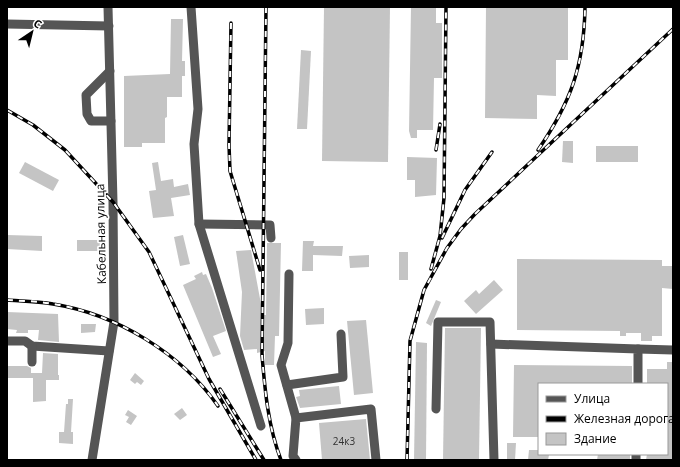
<svg xmlns="http://www.w3.org/2000/svg" width="680" height="467" font-family="'Open Sans',sans-serif">
<style>
.building{fill:#c4c4c4}
.lines{fill:none;stroke-linecap:round;stroke-linejoin:round}
.minor{stroke:#555;stroke-width:9}
.rail-casing{stroke:#000;stroke-width:3.5}
.rail{stroke:#fff;stroke-width:2;stroke-dasharray:6;stroke-linecap:butt}
.labels{text-anchor:middle;stroke-width:3.5;stroke-linejoin:round;paint-order:stroke}
.number-label{font-size:10px;fill:#313131}
.street-label{font-size:12px;fill:#000;stroke:#fff}
</style>
<rect width="100%" height="100%" fill="#fff"/>
<g class="building">
<path d="M324 7H390L388 162 322 161Z"/>
<path d="M411 7H436V23H442V78H434L433 130H417V138H411L409 131Z"/>
<path d="M486 7H568V60H556V96L537 95V119L485 118Z"/>
<path d="M171 19H183L182 61H185V76H182V97H167V117L165 118V143H142V147H124V76L170 74Z"/>
<path d="M301 50 311 51 307 129H297Z"/>
<path d="M563 141H573V163L562 162Z"/>
<rect x="596" y="146" width="42" height="16"/>
<path d="M407 157 437 158 436 195 415 197V180H407Z"/>
<path d="M25 162 59 180 53 191 19 173Z"/>
<path d="M158 162 161 181 173 179 174 187 188 184 190 195 171 198 174 216 153 218 149 191 156 190 152 163Z"/>
<path d="M7 235 42 236V251L7 249Z"/>
<path d="M183 235 190 264 180 266 174 237Z"/>
<path d="M77 240H101L100 251H77Z"/>
<path d="M303 241H314L313 246H343L342 256 313 255V271H302Z"/>
<path d="M267 243H281L279 336H275L274 365H265V351L257 353V349L244 350 240 336 242 292 236 251 251 250 263 315H266Z"/>
<rect x="399" y="252" width="9" height="28"/>
<path d="M369 255V267L350 268 349 256Z"/>
<path d="M517 259 662 260V266H673V289L662 288V336H652V341H641V333H626V336H620V331L517 330Z"/>
<path d="M202 272 203 275 206 274 212 288 226 331 213 336 221 354 213 357 183 285 196 279 194 276Z"/>
<path d="M494 280 503 290 476 314 464 301 476 290 479 294Z"/>
<path d="M436 300 441 302 431 326 426 323Z"/>
<path d="M324 308V324L306 325 305 309Z"/>
<path d="M7 312 58 314 59 342 38 340 39 330H28V333H16L17 330 7 329Z"/>
<path d="M366 320 373 393 354 395 347 321Z"/>
<path d="M81 324H96L95 332 81 333Z"/>
<path d="M445 328H481L479 460H443Z"/>
<path d="M416 342 427 343 426 460H414Z"/>
<path d="M43 353 58 354V375H59V380H46V401L33 402V378H7V366H27L31 368V373H42Z"/>
<path d="M667 362H673V460H646L647 454H667V384H647V369H667Z"/>
<path d="M514 365 632 366V384H539V437H513Z"/>
<path d="M135 373 144 381 141 385 137 382 135 384 130 380Z"/>
<path d="M339 386 341 404 300 408 296 397 300 396 299 390Z"/>
<path d="M68 399H73L71 432H73V444L59 443V432H64L66 404H68Z"/>
<path d="M182 408 187 415 180 420 174 414Z"/>
<path d="M128 410 137 416 131 425 126 422 129 417 125 415Z"/>
<path d="M366 419 370 460H322L319 423Z"/>
<path d="M507 443H516L515 460H507Z"/>
<path d="M529 450H539V454L549 455 548 460H528Z"/>
<path d="M598 454H630V460H597Z"/>
</g>
<g class="lines">
<g class="minor">
<path d="M191 7 198 109 194 144 199 224 261 426"/>
<path d="M7 24 109 26"/>
<path d="M110 71 86 95 87 114 91 121H111"/>
<path d="M199 224 270 225 271 238"/>
<path d="M289 274 288 343 281 365 296 418"/>
<path d="M7 341H25L32 346 109 351"/>
<path d="M491 344 638 349V384"/>
<path d="M638 349 673 350"/>
<path d="M32 362V346"/>
<path d="M287 385 343 377 341 334"/>
<path d="M436 409 438 322H490L494 460"/>
<path d="M92 460 114 322 113 202 108 7"/>
<path d="M296 460 293 456 296 418 371 409 376 460"/>
<path d="M636 460V454"/>
</g>
<defs>
<g id="rail">
<path d="M266 7 262 355C265 391 268 426 281 460"/>
<path d="M231 23 229 145 230 171 260 270"/>
<path d="M7 110 33 125 65 150 113 202 149 252 209 379 256 460"/>
<path d="M436 150 440 124"/>
<path d="M538 150C571 102 584 66 585 7"/>
<path d="M442 238 465 190 492 152"/>
<path d="M431 269 440 236 444 198 446 7"/>
<path d="M7 300C22 301 38 301 53 304 116 314 181 353 218 406"/>
<path d="M220 389 264 460"/>
<path d="M407 460 410 341 424 290 447 248 461 229 475 214 673 29"/>
</g>
</defs>
<use href="#rail" class="rail-casing"/>
<use href="#rail" class="rail"/>
</g>
<g class="labels">
<g class="number-label">
<text x="344" y="445">24к3</text>
</g>
<g class="street-label">
<text transform="translate(101 234) rotate(-91)" y="4">Кабельная улица</text>
</g>
</g>
<rect width="680" height="467" fill="none" stroke="#000000" stroke-width="16"/>
<rect x="538" y="383" width="130" height="72" fill="#ffffff" stroke="#999999"/>
<rect x="546" y="396" width="20" height="6" fill="#555555" stroke="#999999"/>
<text x="574" y="403" font-size="12" fill="#000000">Улица</text>
<rect x="546" y="416" width="20" height="6" fill="#000000" stroke="#999999"/>
<text x="574" y="423" font-size="12" fill="#000000">Железная дорога</text>
<rect x="546" y="433" width="20" height="12" fill="#c4c4c4" stroke="#999999"/>
<text x="574" y="443" font-size="12" fill="#000000">Здание</text>
<g transform="translate(32 32) rotate(35)" stroke="#ffffff" stroke-width="3" paint-order="stroke">
<path d="M0-3L7 15L0 10L-7 15Z" fill="#000000"/>
<text y="-6" font-size="11" font-weight="bold" text-anchor="middle" fill="#000000">С</text>
</g>
</svg>
